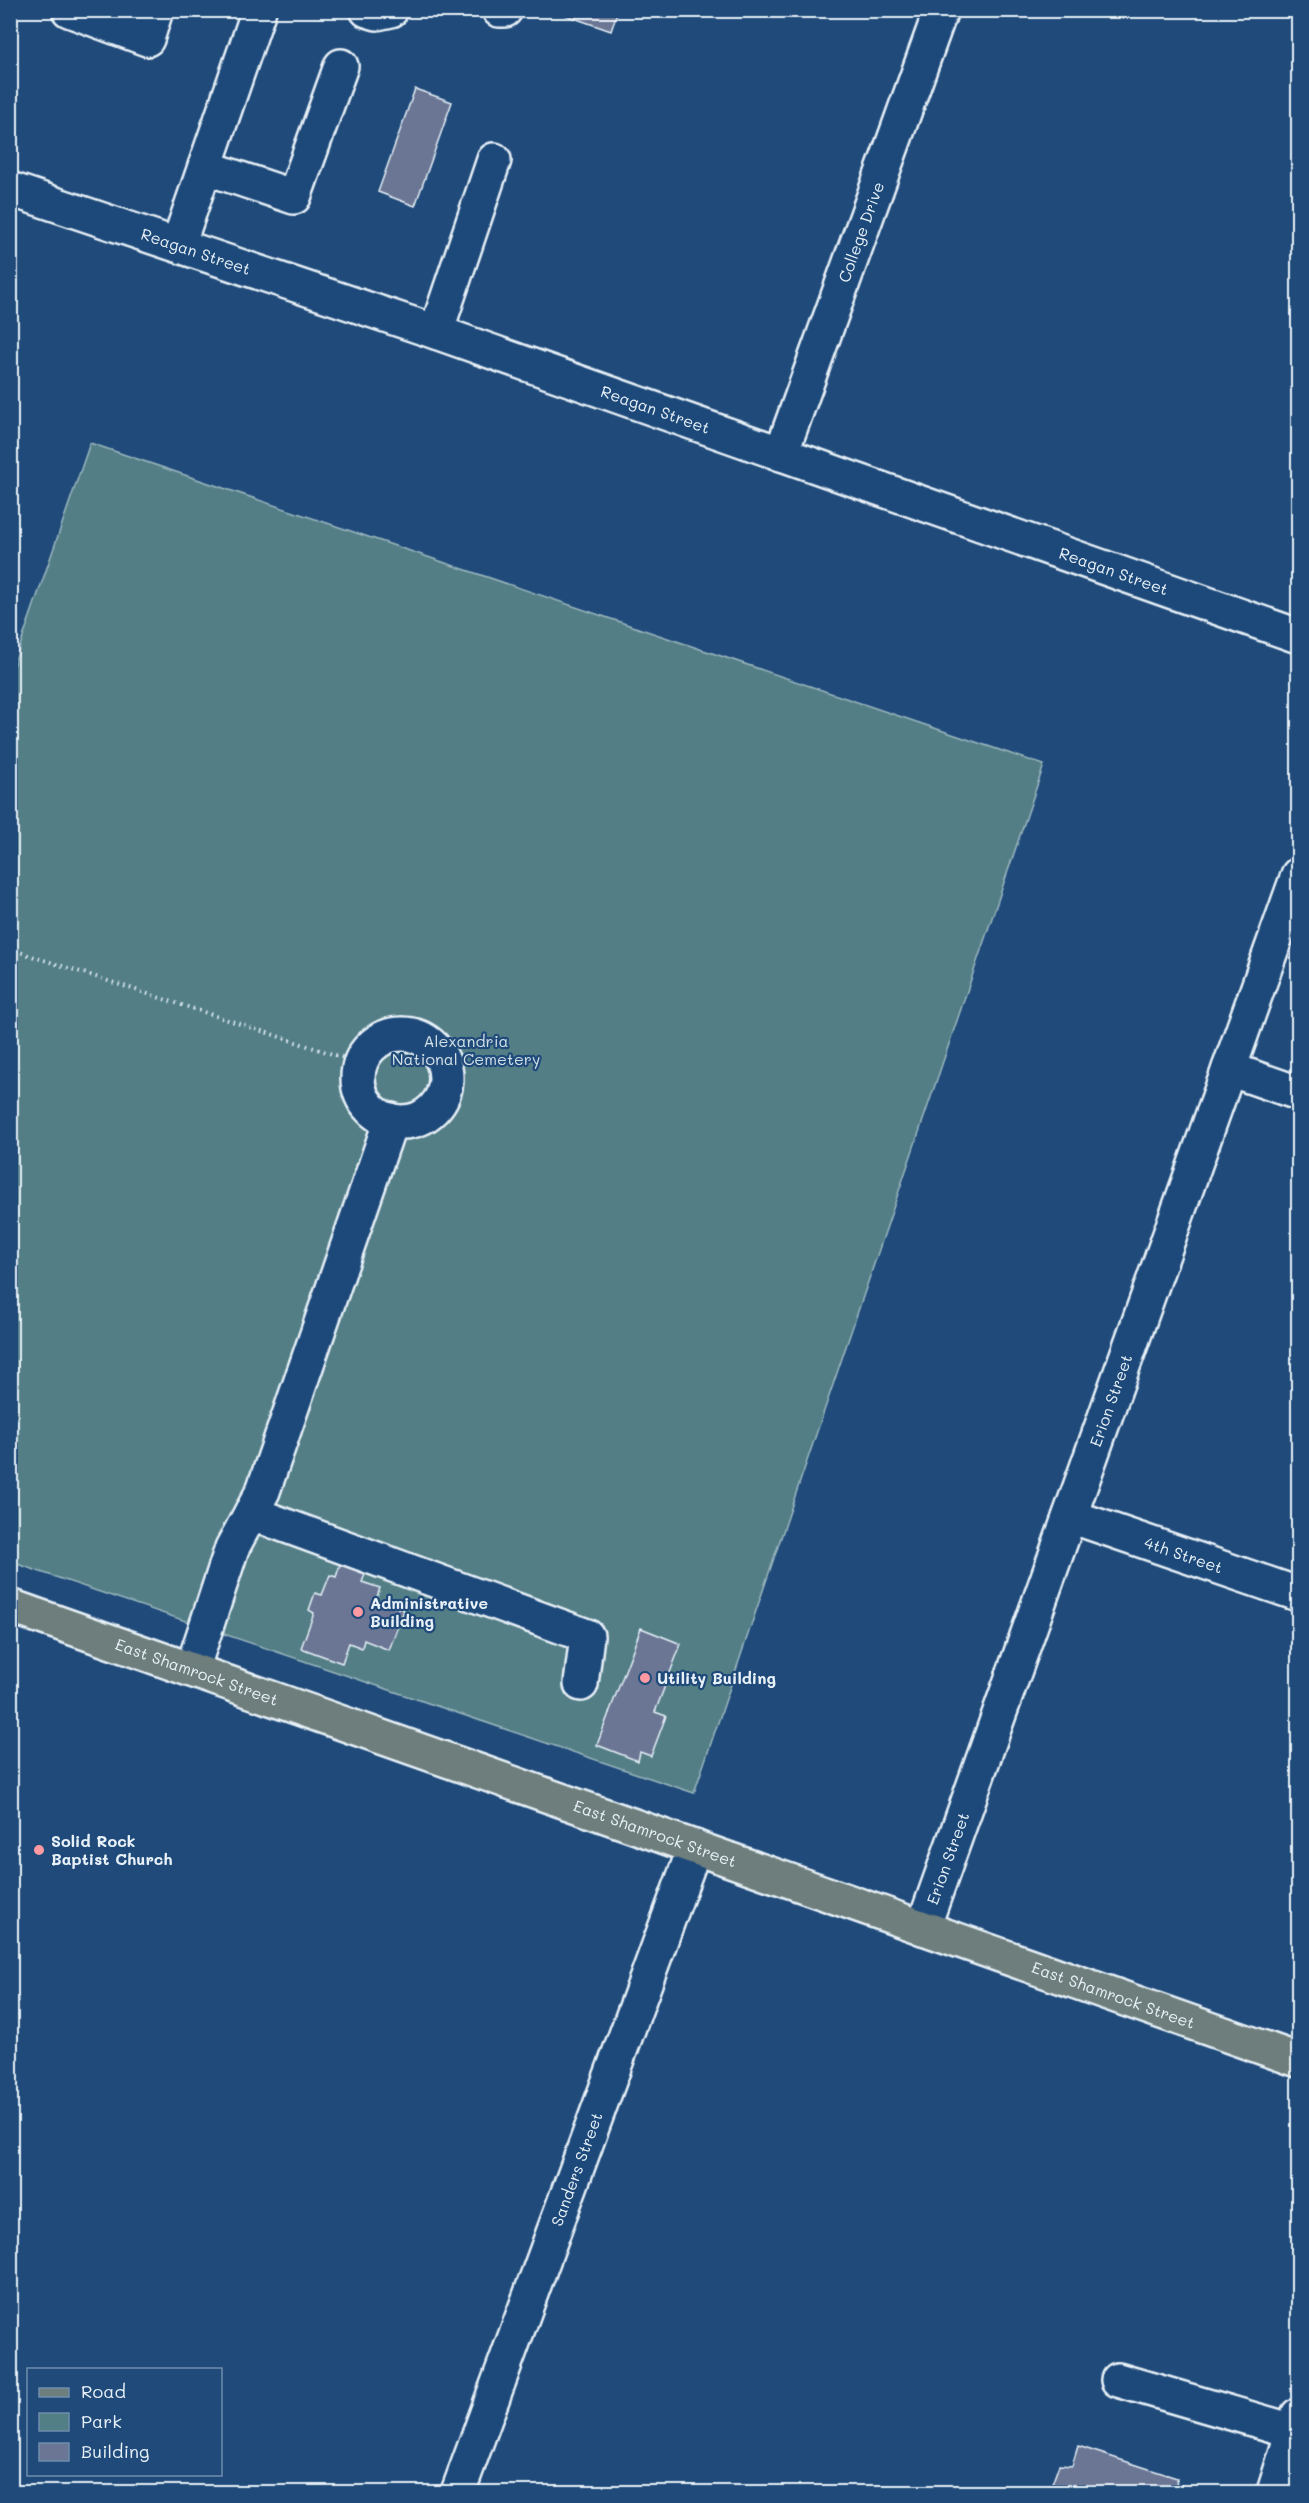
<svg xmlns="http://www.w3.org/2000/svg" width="1309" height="2503" font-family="Mali,sans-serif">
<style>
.green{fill:#527e86;stroke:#9db8bf;stroke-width:1.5}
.building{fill:#6b7694;stroke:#e8f1f8;stroke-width:1.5}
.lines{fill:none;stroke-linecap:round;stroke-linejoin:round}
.minor-casing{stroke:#e8f1f8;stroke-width:38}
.major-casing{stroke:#e8f1f8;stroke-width:38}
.path{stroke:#e8f1f8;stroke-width:4;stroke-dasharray:1.5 4.5;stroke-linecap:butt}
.minor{stroke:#1f4a7a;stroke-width:33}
.major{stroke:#6d7e7c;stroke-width:33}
.poi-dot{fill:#ff9aa2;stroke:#1f4a7a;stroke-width:2}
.labels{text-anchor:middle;stroke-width:4.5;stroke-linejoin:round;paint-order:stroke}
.street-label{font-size:16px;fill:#e8f1f8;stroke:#1f4a7a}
.park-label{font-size:16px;fill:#d2e0e7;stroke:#1f4a7a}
.poi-label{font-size:16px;font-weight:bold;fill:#e8f1f8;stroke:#1f4a7a;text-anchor:start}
</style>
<rect width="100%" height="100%" fill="#1f4a7a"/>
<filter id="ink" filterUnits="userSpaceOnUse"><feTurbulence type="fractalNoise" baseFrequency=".0167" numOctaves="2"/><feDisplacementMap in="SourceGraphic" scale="12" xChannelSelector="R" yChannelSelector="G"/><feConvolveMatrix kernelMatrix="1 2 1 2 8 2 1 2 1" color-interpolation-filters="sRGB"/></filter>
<g filter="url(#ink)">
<path class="green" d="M90 443 1044 765 694 1793 11 1562V672Z"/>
<g class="building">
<path d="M551 10H618L611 31Z"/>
<path d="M415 89 452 102 415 206 378 192Z"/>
<path d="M341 1562 366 1572 362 1582 380 1588 376 1600 404 1610 389 1650 364 1640 362 1648 349 1643 342 1663 301 1648 314 1613 309 1610 315 1593 322 1595 330 1575 336 1577Z"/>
<path d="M641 1628 681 1644 655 1712 666 1716 651 1756 640 1752 638 1761 597 1745Z"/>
<path d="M1078 2446 1177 2478 1175 2492H1049L1059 2465 1072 2466Z"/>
</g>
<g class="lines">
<defs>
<g id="minor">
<path d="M69 10 147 39 156 10"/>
<path d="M367 10 377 13 391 10"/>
<path d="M499 10H505"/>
<path d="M205 167 294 197 341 66"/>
<path id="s1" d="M10 189 436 332 1298 636"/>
<path d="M178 245 259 10"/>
<path d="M436 332 494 160"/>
<path id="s2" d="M781 454 941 10"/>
<circle cx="402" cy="1078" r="44"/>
<path d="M1229 1069 1298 1093"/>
<path d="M251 1513 587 1636 581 1684"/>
<path id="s3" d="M1070 1516 1298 1594"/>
<path d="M192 1670 232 1548 263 1491 391 1120"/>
<path id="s4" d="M923 1928 1298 875"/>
<path d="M1118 2380 1293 2431"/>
<path id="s5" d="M458 2492 695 1847"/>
<path d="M1274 2492 1298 2415"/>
</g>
<g id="major">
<path id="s6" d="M10 1606 1298 2060"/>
</g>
</defs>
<use href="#minor" class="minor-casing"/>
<use href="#major" class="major-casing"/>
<path class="path" d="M10 949 360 1063"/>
<use href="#minor" class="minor"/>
<use href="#major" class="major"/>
</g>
</g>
<g class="poi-dot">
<circle cx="358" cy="1612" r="6"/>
<circle cx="645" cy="1678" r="6"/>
<circle cx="39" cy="1850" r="6"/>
</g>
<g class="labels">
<g class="street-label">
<text dy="6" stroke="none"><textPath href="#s2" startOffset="236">College Drive</textPath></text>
<text dy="6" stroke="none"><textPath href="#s1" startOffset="196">Reagan Street</textPath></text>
<text dy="6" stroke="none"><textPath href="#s1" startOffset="682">Reagan Street</textPath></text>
<text dy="6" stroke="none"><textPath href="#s1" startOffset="1168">Reagan Street</textPath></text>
<text dy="6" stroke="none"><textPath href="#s4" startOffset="560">Erion Street</textPath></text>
<text dy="6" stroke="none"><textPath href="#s3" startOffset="120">4th Street</textPath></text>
<text dy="6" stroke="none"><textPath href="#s6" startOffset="198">East Shamrock Street</textPath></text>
<text dy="6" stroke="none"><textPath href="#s6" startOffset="684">East Shamrock Street</textPath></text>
<text dy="6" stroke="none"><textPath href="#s4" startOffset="74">Erion Street</textPath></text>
<text dy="6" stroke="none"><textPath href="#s6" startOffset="1170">East Shamrock Street</textPath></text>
<text dy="6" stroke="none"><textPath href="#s5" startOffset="344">Sanders Street</textPath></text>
</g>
<g class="park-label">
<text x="466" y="1047">Alexandria<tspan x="466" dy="18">National Cemetery</tspan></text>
</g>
<g class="poi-label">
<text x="370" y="1609">Administrative<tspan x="370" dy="18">Building</tspan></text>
<text x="657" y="1684">Utility Building</text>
<text x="51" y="1847">Solid Rock<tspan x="51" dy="18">Baptist Church</tspan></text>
</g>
</g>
<rect width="1309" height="2503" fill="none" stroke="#1f4a7a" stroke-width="36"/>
<rect x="18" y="18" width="1273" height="2467" fill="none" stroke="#e8f1f8" stroke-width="2" filter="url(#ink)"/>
<rect x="27" y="2368" width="195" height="108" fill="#1f4a7a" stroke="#6f8dac" stroke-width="1.5"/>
<rect x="39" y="2388" width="30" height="9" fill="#6d7e7c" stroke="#6f8dac" stroke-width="1.5"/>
<text x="81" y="2398" font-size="18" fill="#e8f1f8">Road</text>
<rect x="39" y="2413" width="30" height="18" fill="#527e86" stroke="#6f8dac" stroke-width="1.5"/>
<text x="81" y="2428" font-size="18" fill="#e8f1f8">Park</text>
<rect x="39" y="2443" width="30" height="18" fill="#6b7694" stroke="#6f8dac" stroke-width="1.5"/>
<text x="81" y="2458" font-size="18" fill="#e8f1f8">Building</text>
</svg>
